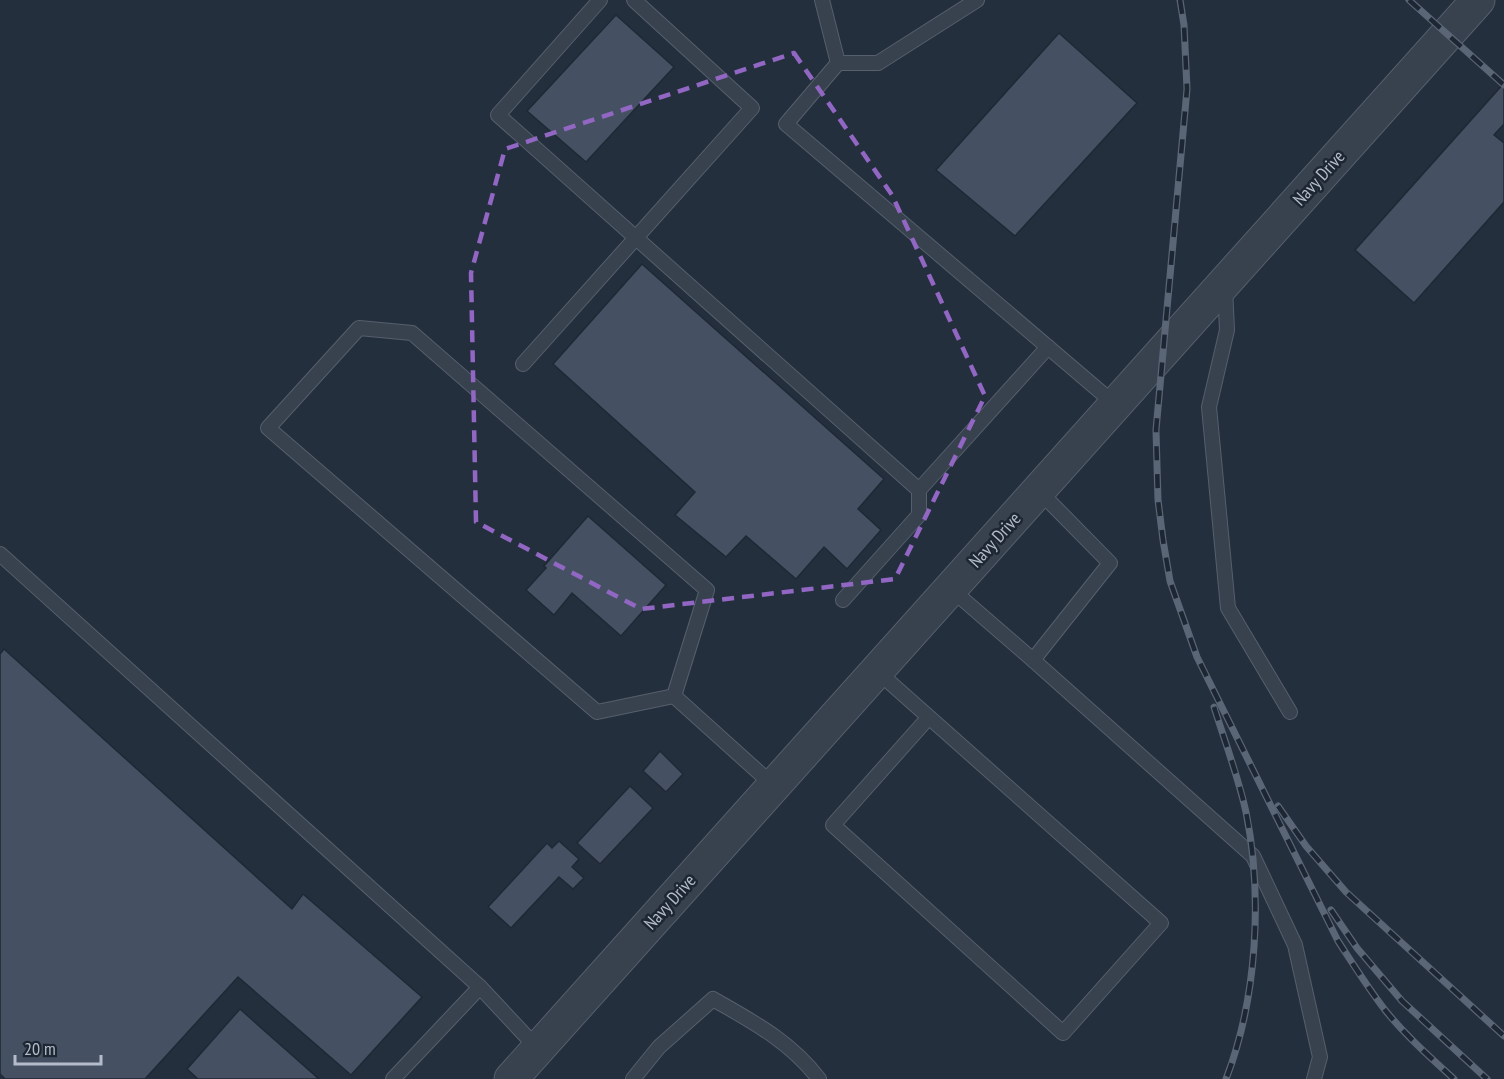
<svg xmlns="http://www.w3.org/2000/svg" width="1504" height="1079" font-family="'PT Sans Narrow',sans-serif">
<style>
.building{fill:#455162;stroke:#1f2835;stroke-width:1.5}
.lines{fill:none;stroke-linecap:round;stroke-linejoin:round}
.service-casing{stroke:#565f6c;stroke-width:16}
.tertiary-casing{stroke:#565f6c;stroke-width:35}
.service{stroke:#38414e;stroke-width:14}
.tertiary{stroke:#38414e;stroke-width:33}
.rail-casing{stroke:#5a6575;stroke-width:7}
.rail{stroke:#1d2633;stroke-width:4.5;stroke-dasharray:14;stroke-linecap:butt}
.marked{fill:none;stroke:#9266c3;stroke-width:4.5;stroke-dasharray:12 8;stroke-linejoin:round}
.labels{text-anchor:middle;stroke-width:5;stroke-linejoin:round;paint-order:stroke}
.street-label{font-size:18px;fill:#b4bcc9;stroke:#1d2633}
</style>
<rect width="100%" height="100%" fill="#242f3e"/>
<g class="building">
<path d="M616 15 674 67 586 162 527 111Z"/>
<path d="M1059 33 1137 103 1015 236 936 170Z"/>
<path d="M1504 83V124L1494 135 1504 143V202L1414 303 1355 250Z"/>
<path d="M642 264 884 479 858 509 881 530 847 569 824 547 796 579 746 536 726 557 675 515 695 492 553 364Z"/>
<path d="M588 516 666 585 621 636 572 593 554 615 526 590 546 568 544 566Z"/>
<path d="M4 649 292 909 303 894 422 997 351 1075 238 977 145 1079H5L0 1074V654Z"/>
<path d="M660 751 683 774 666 792 643 771Z"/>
<path d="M630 786 653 808 600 864 577 843Z"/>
<path d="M559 841 579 859 572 867 584 878 573 889 559 877 511 928 488 907 547 843 552 848Z"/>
<path d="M240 1009 319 1079H198L187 1069Z"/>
</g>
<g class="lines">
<defs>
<g id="service">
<path d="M600 0 498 115 919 490 1048 347"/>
<path d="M822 0 838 63"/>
<path d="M977 0 878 63H838L786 124 1116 405"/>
<path d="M1225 288 1227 330 1209 407 1228 608 1290 712"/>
<path d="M359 328 412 333 707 590 674 696 597 712 268 428Z"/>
<path d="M523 364 752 108 634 0"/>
<path d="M0 554 480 987 538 1049"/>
<path d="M951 589 1033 660 1253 856 1295 945 1320 1057 1314 1079"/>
<path d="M843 600 919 515V490"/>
<path d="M1033 660 1110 563 1039 491"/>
<path d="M877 671 1161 923 1063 1033 833 825 929 717"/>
<path d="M674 696 774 786"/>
<path d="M393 1079 480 987"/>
<path d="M633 1079 659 1047 713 999C753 1022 790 1041 819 1079"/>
</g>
<path id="tertiary" d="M511 1079 1478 0"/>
</defs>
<use href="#service" class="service-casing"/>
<use href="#tertiary" class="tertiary-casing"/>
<use href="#service" class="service"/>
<use href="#tertiary" class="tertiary"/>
<defs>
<g id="rail">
<path d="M1180 0 1184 25 1187 89 1156 430 1158 500 1163 540 1170 581 1197 657 1338 941C1353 964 1368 988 1385 1010 1405 1035 1430 1057 1454 1079"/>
<path d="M1409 0 1504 85"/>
<path d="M1214 707C1225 742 1238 776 1246 812 1263 896 1257 999 1226 1079"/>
<path d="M1278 806 1306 846 1346 892 1504 1036"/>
<path d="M1331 910 1357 948 1402 1001 1487 1079"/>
</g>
</defs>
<use href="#rail" class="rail-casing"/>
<use href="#rail" class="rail"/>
</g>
<path class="marked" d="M794 53 892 195 985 396 895 579 641 609 476 522 471 273 505 149Z"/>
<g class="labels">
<g class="street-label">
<text transform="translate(1319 178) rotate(-48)" y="6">Navy Drive</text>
<text transform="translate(995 540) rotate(-48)" y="6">Navy Drive</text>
<text transform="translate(670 902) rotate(-48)" y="6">Navy Drive</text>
</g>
</g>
<path d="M15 1055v9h86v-9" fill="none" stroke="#b4bcc9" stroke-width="3"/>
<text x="24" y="1055" font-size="18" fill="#b4bcc9" stroke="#1d2633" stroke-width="4.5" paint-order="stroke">20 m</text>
</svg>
